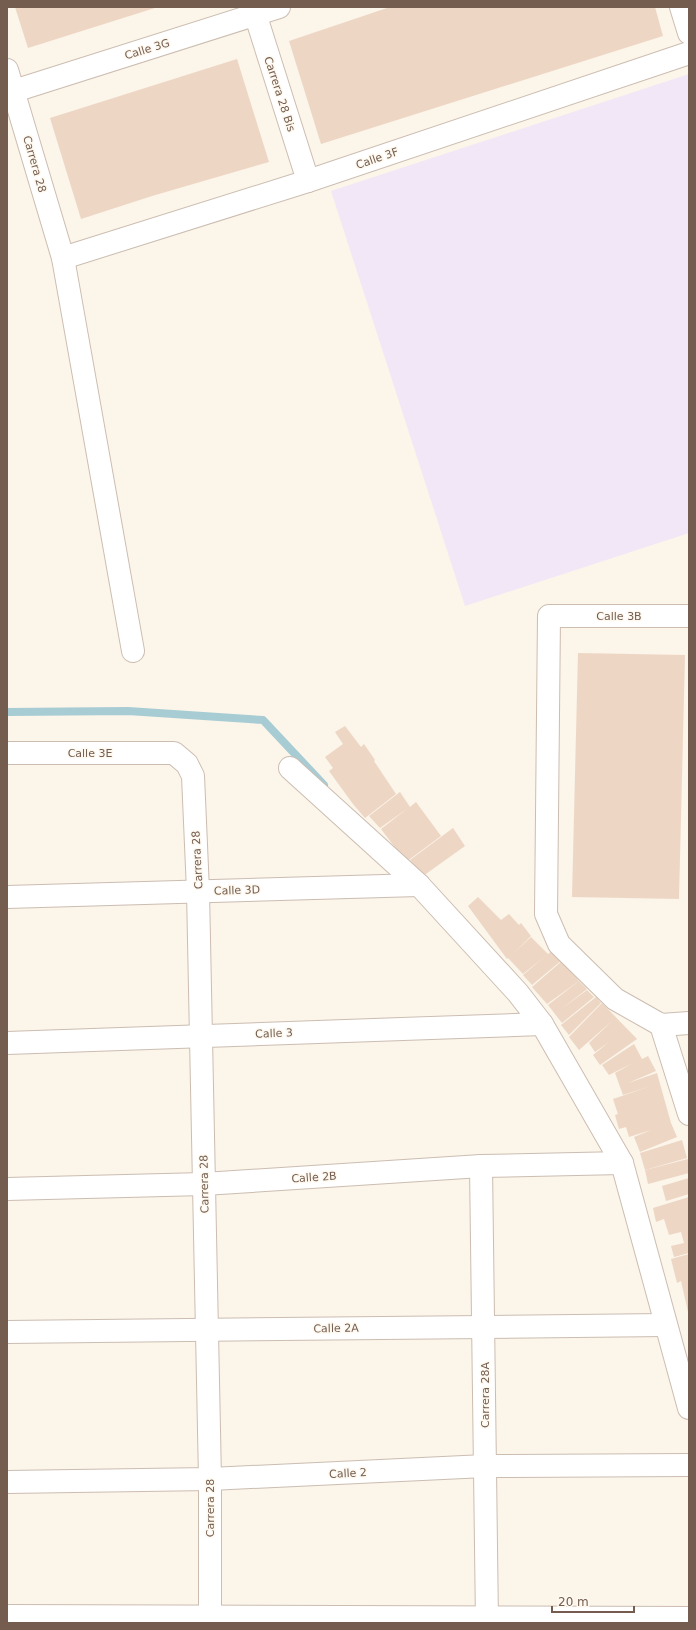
<svg xmlns="http://www.w3.org/2000/svg" width="696" height="1630" font-family="'DejaVu Sans',sans-serif">
<style>
.education{fill:#f2e7f7}
.lines{fill:none;stroke-linecap:round;stroke-linejoin:round}
.stream{stroke:#a7ccd4;stroke-width:8}
.building{fill:#eed6c4}
.minor-casing{stroke:#ccbdb1;stroke-width:24}
.minor{stroke:#fff;stroke-width:22}
.labels{text-anchor:middle;stroke-width:3;stroke-linejoin:round;paint-order:stroke}
.street-label{font-size:11px;fill:#745d4f;stroke:#fef9f0}
</style>
<rect width="100%" height="100%" fill="#fbf5ea"/>
<path class="education" d="M689 74V533L465 606 331 191Z"/>
<g class="lines">
<path class="stream" d="M7 712 128 711 263 720 324 785"/>
</g>
<g class="building">
<path d="M15 7H158L28 48Z"/>
<path d="M390 7H655L663 36 321 144 289 41Z"/>
<path d="M237 59 269 162 152 196 81 219 50 118Z"/>
<path d="M578 653 685 655 679 899 572 897Z"/>
<path d="M345 726 361 747 364 744 375 760 374 761 396 794 365 818 353 804 329 771 333 768 325 757 343 744 335 732Z"/>
<path d="M400 792 410 807 416 802 441 836 406 862 381 829 408 808 380 828 369 816Z"/>
<path d="M453 828 465 846 423 876 410 860Z"/>
<path d="M478 897 501 920 509 914 519 925 521 923 531 936 515 952 531 937 548 954 553 950 562 960 532 985 523 975 544 957 523 974 508 958 507 959 468 906Z"/>
<path d="M562 961 579 981 547 1004 532 987Z"/>
<path d="M579 981 587 989 560 1010 587 990 594 997 562 1023 548 1005Z"/>
<path d="M596 997 601 1003 569 1035 561 1025Z"/>
<path d="M602 1003 637 1039 600 1065 593 1055 609 1042 595 1052 589 1043 612 1021 579 1050 569 1037Z"/>
<path d="M634 1044 642 1059 648 1056 656 1071 628 1083 657 1073 671 1123 677 1137 640 1152 634 1137 651 1130 629 1137 626 1127 619 1129 615 1115 618 1114 613 1099 651 1086 623 1095 615 1073 633 1063 609 1075 602 1065Z"/>
<path d="M682 1140 687 1158 645 1170 640 1153Z"/>
<path d="M688 1159 689 1173 648 1184 645 1170Z"/>
<path d="M689 1178V1194L666 1201 662 1186Z"/>
<path d="M689 1197V1253L674 1257 671 1246 684 1243 681 1232 669 1235 664 1219 656 1222 653 1208Z"/>
<path d="M689 1254V1312H688L681 1281 677 1283 671 1259Z"/>
</g>
<g class="lines">
<defs>
<g id="minor">
<path d="M253 7 308 181"/>
<path d="M681 7 689 33"/>
<path d="M7 70 63 258 133 651"/>
<path d="M14 91 279 7"/>
<path d="M63 258 308 181 689 53"/>
<path d="M689 616H549L546 914 559 944 615 999 661 1025 689 1023"/>
<path d="M7 753H174L187 764 193 776 198 891 210 1479V1623"/>
<path d="M290 768 419 885 518 993 542 1024 622 1163 689 1408"/>
<path d="M7 897 419 885"/>
<path d="M661 1025 689 1114"/>
<path d="M7 1043 542 1024"/>
<path d="M481 1166 487 1623"/>
<path d="M7 1189 204 1184 481 1166 622 1163"/>
<path d="M7 1332 665 1325"/>
<path d="M7 1482 210 1479 485 1466 689 1465"/>
<path d="M7 1616 689 1618"/>
</g>
</defs>
<use href="#minor" class="minor-casing"/>
<use href="#minor" class="minor"/>
</g>
<g class="labels">
<g class="street-label">
<text transform="translate(147 49) rotate(-17)" y="4">Calle 3G</text>
<text transform="translate(280 94) rotate(72)" y="4">Carrera 28 Bis</text>
<text transform="translate(377 158) rotate(-19)" y="4">Calle 3F</text>
<text transform="translate(35 164) rotate(74)" y="4">Carrera 28</text>
<text x="619" y="620">Calle 3B</text>
<text x="90" y="757">Calle 3E</text>
<text transform="translate(197 860) rotate(-93)" y="4">Carrera 28</text>
<text transform="translate(237 890) rotate(-2)" y="4">Calle 3D</text>
<text transform="translate(274 1033) rotate(-2)" y="4">Calle 3</text>
<text transform="translate(314 1177) rotate(-4)" y="4">Calle 2B</text>
<text transform="translate(204 1184) rotate(-91)" y="4">Carrera 28</text>
<text transform="translate(336 1328) rotate(-1)" y="4">Calle 2A</text>
<text transform="translate(485 1395) rotate(-90)" y="4">Carrera 28A</text>
<text transform="translate(348 1473) rotate(-3)" y="4">Calle 2</text>
<text transform="translate(210 1508) rotate(-90)" y="4">Carrera 28</text>
</g>
</g>
<rect width="696" height="1630" fill="none" stroke="#745d4f" stroke-width="16"/>
<path d="M552 1606v6h82v-6" fill="none" stroke="#745d4f" stroke-width="2"/>
<text x="558" y="1606" font-size="12" fill="#745d4f" stroke="#fef9f0" stroke-width="3" paint-order="stroke">20 m</text>
</svg>
